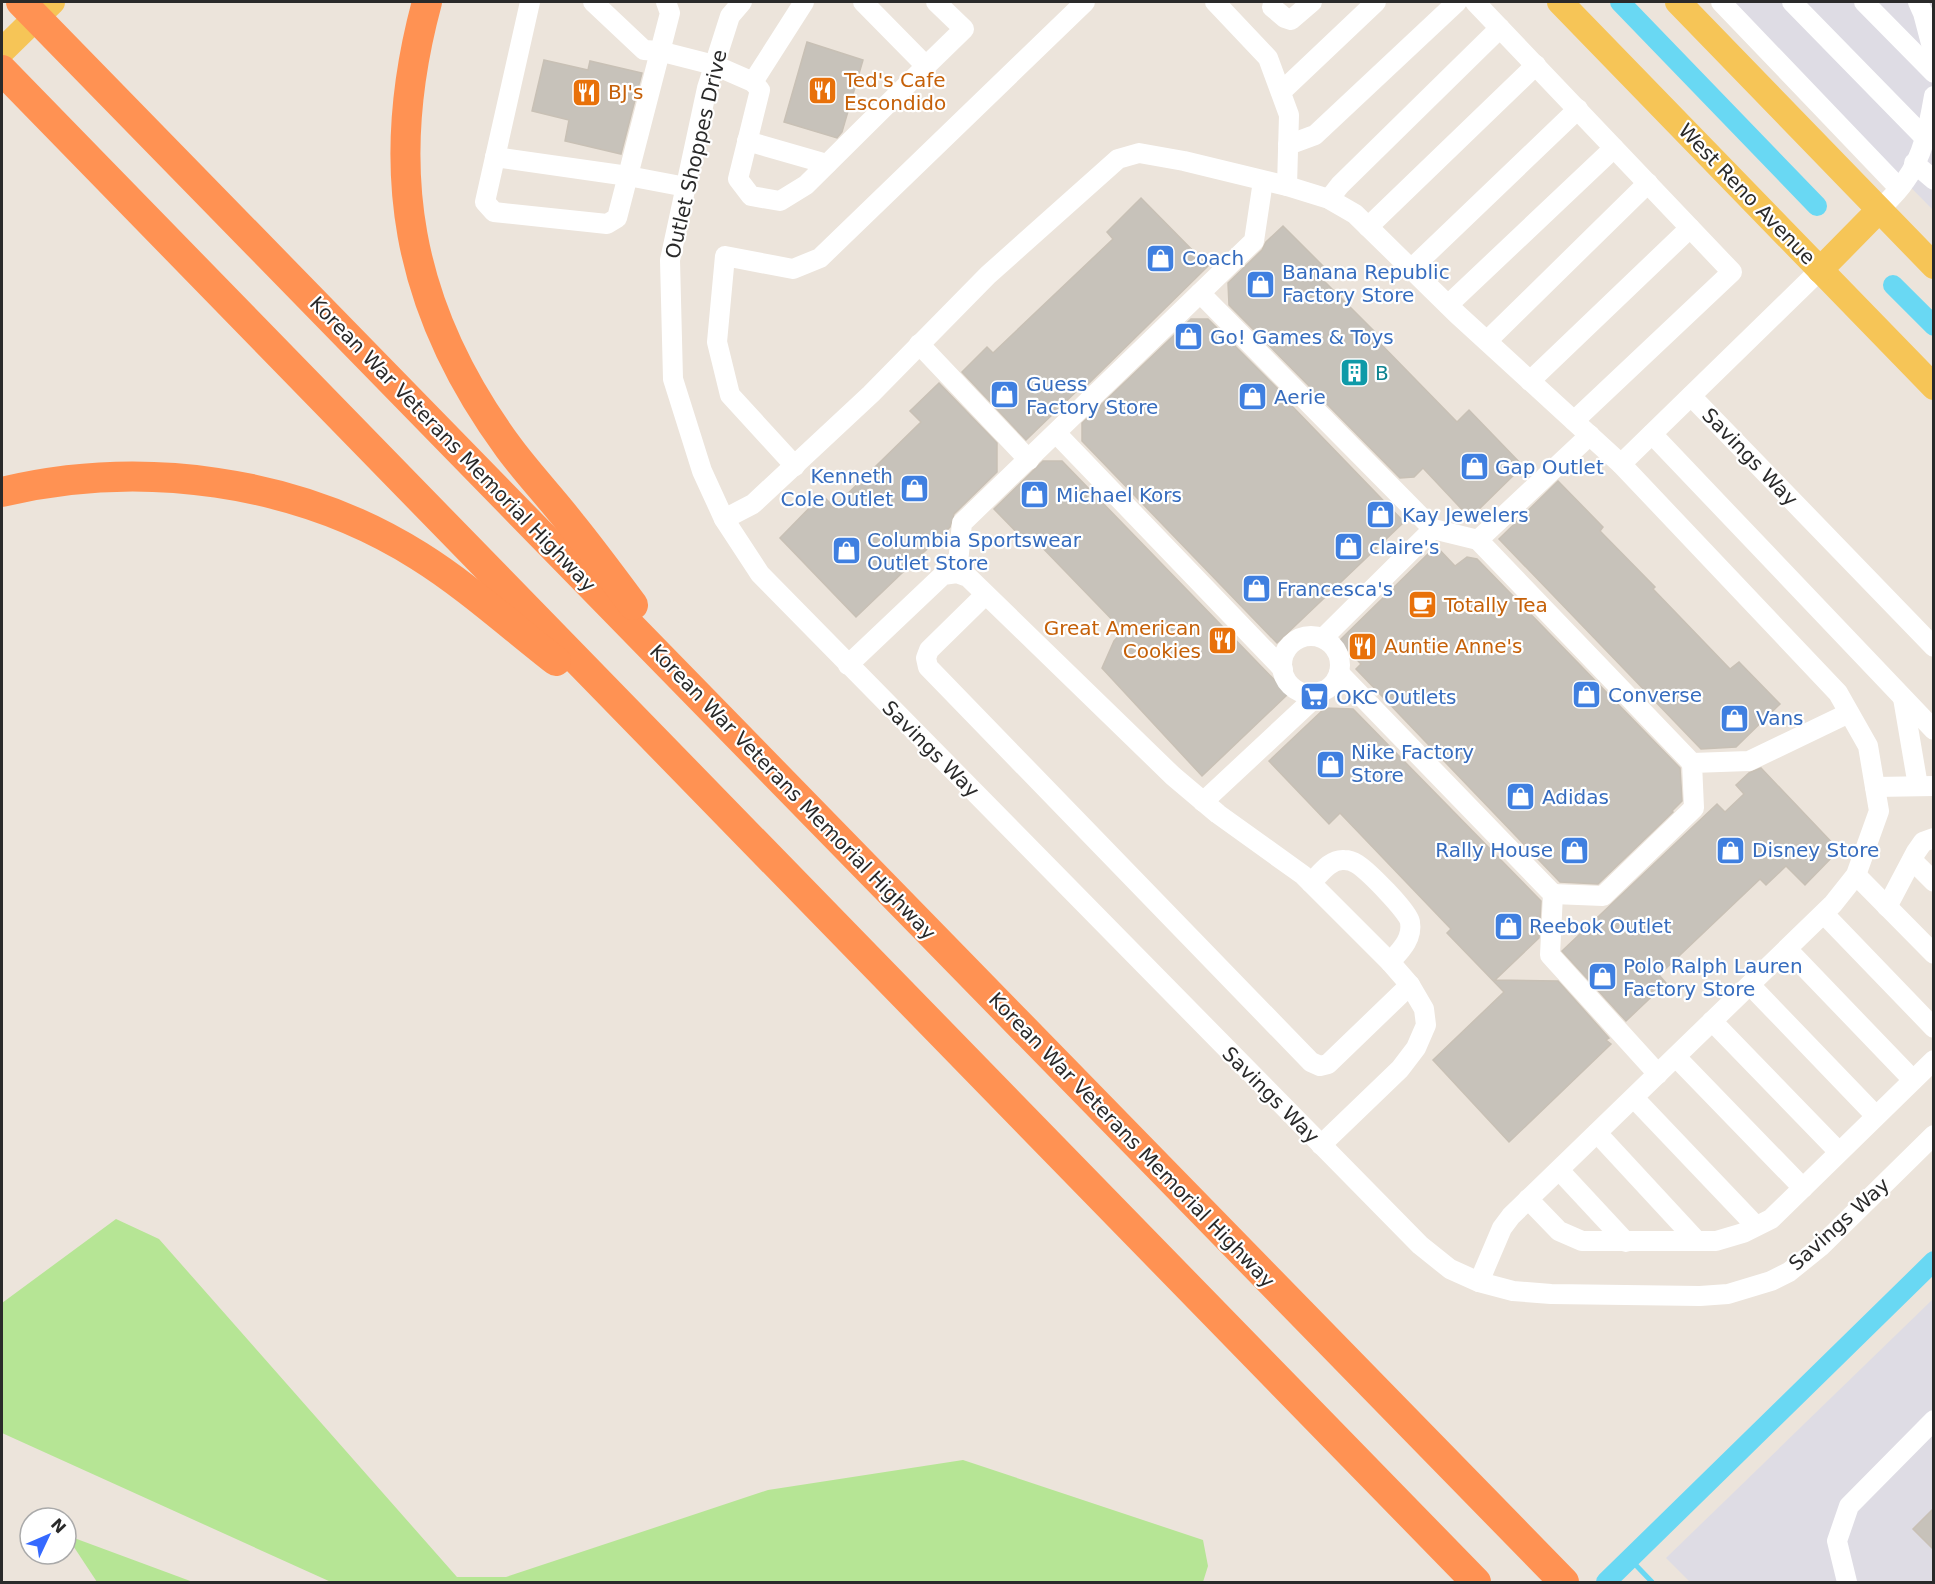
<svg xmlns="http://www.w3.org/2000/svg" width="1935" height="1584" font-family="'DejaVu Sans',sans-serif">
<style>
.industrial{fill:#dedce4}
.green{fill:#b6e595}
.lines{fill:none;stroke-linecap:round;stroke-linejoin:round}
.stream{stroke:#69d8f3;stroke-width:5}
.canal{stroke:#69d8f3;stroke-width:20}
.building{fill:#c7c2ba;stroke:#c8c0b5;stroke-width:1.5}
.minor{stroke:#fff;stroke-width:20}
.major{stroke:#f6c557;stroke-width:26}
.highway{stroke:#ff9253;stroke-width:30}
.labels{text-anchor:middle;stroke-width:4.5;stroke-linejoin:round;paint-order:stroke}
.food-label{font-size:20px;fill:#c56008;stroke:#fff;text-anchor:start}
.street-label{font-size:20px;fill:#2a2a2a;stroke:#fff}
.shop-label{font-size:20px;fill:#366cbe;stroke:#fff;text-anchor:start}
.culture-label{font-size:20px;fill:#0d838f;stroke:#fff;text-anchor:start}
</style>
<rect width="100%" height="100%" fill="#ece4db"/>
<g class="industrial">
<path d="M1729 2H1933V210Z"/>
<path d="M1933 1299V1582H1690L1666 1558Z"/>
</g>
<g class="green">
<path d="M116 1219 159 1239 457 1577H506L768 1490 963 1460 1203 1540 1208 1566 1203 1582H331L2 1433V1303Z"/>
<path d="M66 1535 193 1582H97Z"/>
</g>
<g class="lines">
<path class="stream" d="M1629 1558 1652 1582"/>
<g class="canal">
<path d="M1620 2 1817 206"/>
<path d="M1893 285 1934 326"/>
<path d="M1606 1582 1934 1261"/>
</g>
</g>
<g class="building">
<path d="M807 42 863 60 842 132 837 138 784 122Z"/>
<path d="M544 60 588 70 590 61 642 73 621 154 565 141 569 120 532 111Z"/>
<path d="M1141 198 1208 266 1083 389V385L1026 440 962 372 987 347 993 353 1113 239 1107 232Z"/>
<path d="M1283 226 1324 267 1317 274 1376 333 1373 336 1457 422 1469 410 1523 466 1470 518 1423 468 1414 477 1400 478 1229 305 1228 283 1262 250 1266 242Z"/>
<path d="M1191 319H1208L1293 404 1291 405 1404 522 1277 643 1082 441V423Z"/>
<path d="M939 383 997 443V472L954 514 950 527 856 617 780 538 822 495 834 507 921 422 910 411Z"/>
<path d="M1043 461H1062L1288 694 1202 776 1102 668 1114 641 1123 631 1035 540 1030 546 994 509Z"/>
<path d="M1558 481 1603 527 1600 531 1655 587 1653 589 1730 669 1739 662 1780 704 1736 747 1701 749 1499 539Z"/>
<path d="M1436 546 1455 566 1467 557 1477 559 1680 768 1682 801 1672 811 1673 812 1598 884 1560 882 1356 669 1361 664 1339 641Z"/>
<path d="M1325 708 1353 709 1541 901 1539 938 1495 980 1558 981 1609 1038 1606 1040 1611 1044 1509 1142 1433 1060 1504 992 1447 933 1451 929 1340 813 1329 824 1269 761Z"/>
<path d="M1761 768 1839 850 1805 885 1786 866 1766 885 1760 879 1659 975 1666 983 1626 1021 1562 951 1717 804 1725 812 1744 794 1736 785 1749 773Z"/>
<path d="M1934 1508V1550L1913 1529Z"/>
</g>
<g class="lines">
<g class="minor">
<path d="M530 2 485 202 494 212 607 224 617 218 670 13 666 2"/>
<path d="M593 2 644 50 659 51 714 65 753 82 760 90 738 179 751 196 780 201 806 185 926 66 863 2"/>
<path d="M742 2 730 16 707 88 670 260 673 379 702 471 724 519 760 574 1420 1245 1450 1269 1479 1282 1513 1291 1551 1294 1700 1296 1728 1294 1771 1281 1789 1272 1820 1247 1934 1135"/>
<path d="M1215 2 1268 58 1289 115 1287 186 1329 199 1355 214 1457 314 1621 464 1838 693 1868 746 1879 811 1856 875 1833 904 1511 1216 1502 1228 1479 1282"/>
<path d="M1475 2 1732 272 1574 421"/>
<path d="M1721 2 1899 188"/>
<path d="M1792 2 1925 138"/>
<path d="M1864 2 1934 73"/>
<path d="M1918 2 1923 13 1934 55"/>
<path d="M1272 7 1285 18 1291 20 1312 2"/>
<path d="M926 66 964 29 936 2"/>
<path d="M753 82 804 2"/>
<path d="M1281 92 1376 2"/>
<path d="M747 141 827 164"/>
<path d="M1288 145 1315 135 1457 2"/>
<path d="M495 157 628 176 686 187"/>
<path d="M1914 163 1934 180"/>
<path d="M1329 199 1340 185 1500 28"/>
<path d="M1879 210C1888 201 1898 192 1905 181 1923 157 1929 125 1934 96"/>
<path d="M1368 227 1536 65"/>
<path d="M1411 269 1578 109"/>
<path d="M1200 293 1433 529 1323 638"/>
<path d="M1448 305 1614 148"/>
<path d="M1487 341 1648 183"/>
<path d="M919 344 1029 460"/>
<path d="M1530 381 1690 228"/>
<path d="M1691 396 1934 647"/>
<path d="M1056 433 1283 669"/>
<path d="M1652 434 1934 730"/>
<path d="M1590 435 1478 540 1692 763"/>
<path d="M1621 464 1820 270"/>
<path d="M795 466 730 395 717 342 725 256 793 269 820 258 1085 2"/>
<path d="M724 519 753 504 871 394 988 275 1118 159 1139 153 1184 161 1287 186"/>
<path d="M1433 529 1478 540"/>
<path d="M957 573 962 523 1254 241 1263 181"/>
<path d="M985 595 929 650 926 658 928 667 1311 1062 1320 1066 1328 1064 1410 985"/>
<circle cx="1311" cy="665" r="29"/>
<path d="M848 665 943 575 957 573 968 577 1173 776 1218 814 1303 875 1390 962 1410 985 1424 1009 1426 1025 1416 1048 1400 1069 1321 1145"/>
<path d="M1339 673 1553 894 1550 955 1658 1074"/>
<path d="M1903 698 1918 786"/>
<path d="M1875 787 1934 786"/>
<path d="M1203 802 1322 691"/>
<path d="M1912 860 1934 882"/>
<path d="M1856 875 1934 954"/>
<path d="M1311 883C1320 874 1330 859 1344 860 1348 860 1354 862 1357 864 1368 871 1408 911 1410 922 1413 939 1400 951 1390 962"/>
<path d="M1553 894 1603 896 1694 808 1692 763 1749 761 1849 713"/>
<path d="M1887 907 1916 852 1923 842 1934 838"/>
<path d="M1824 914 1934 1028"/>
<path d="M1787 949 1913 1080"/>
<path d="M1750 985 1876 1116"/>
<path d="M1712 1021 1839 1152"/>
<path d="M1676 1057 1803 1188"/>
<path d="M1634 1098 1756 1226"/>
<path d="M1597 1133 1697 1241"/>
<path d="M1559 1170 1626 1242"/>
<path d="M1528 1199 1559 1231 1582 1241H1716L1743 1233 1771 1219 1934 1060"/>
<path d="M1847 1582 1837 1541 1849 1506 1934 1420"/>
</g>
<g class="major">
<path d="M1560 2 1934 387"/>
<path d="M1678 2 1934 266"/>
<path d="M2 51 52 2"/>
<path d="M1820 270 1879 210"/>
</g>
<g class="highway">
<path d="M21 2 1564 1582"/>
<path d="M427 2C382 168 406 308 509 448 529 475 552 499 572 525 593 551 613 578 633 605"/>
<path d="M2 70 1476 1582"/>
<path d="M2 492C140 459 297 479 419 556 467 586 511 626 556 661"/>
</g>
</g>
<defs>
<symbol id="restaurant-square" viewBox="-11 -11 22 22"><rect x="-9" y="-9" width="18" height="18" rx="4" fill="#e8710a" stroke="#fff"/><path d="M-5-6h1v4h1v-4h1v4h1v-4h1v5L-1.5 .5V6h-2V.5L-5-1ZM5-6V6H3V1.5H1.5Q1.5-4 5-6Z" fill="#fff"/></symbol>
<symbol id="shop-square" viewBox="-11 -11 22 22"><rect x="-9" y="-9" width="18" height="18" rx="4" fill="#3f7fe0" stroke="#fff"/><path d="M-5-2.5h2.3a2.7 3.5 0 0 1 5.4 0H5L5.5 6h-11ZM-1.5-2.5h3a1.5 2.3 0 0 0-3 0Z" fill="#fff"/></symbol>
<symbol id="building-square" viewBox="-11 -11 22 22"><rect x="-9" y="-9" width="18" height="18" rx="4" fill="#0f9aa8" stroke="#fff"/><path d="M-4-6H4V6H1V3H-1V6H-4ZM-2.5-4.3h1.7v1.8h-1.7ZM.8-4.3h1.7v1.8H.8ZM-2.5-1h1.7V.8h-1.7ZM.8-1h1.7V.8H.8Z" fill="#fff"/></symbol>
<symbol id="cafe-square" viewBox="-11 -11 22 22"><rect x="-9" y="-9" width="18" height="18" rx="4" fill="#e8710a" stroke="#fff"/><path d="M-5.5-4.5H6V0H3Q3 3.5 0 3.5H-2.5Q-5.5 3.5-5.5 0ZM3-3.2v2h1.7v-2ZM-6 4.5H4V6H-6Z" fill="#fff"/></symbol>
<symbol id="supermarket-square" viewBox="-11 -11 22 22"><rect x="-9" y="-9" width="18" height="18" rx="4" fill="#3f7fe0" stroke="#fff"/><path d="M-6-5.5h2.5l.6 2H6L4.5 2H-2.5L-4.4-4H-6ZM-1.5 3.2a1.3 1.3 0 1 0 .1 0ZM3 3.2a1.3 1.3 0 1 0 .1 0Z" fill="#fff"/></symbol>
</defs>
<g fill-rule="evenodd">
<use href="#restaurant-square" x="806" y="74" width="33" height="33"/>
<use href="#restaurant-square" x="570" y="76" width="33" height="33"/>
<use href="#shop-square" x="1144" y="242" width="33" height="33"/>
<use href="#shop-square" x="1244" y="268" width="33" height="33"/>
<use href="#shop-square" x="1172" y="320" width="33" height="33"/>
<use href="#building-square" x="1338" y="356" width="33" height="33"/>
<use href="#shop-square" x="988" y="378" width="33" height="33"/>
<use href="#shop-square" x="1236" y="380" width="33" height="33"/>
<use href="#shop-square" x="1458" y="450" width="33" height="33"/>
<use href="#shop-square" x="898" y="472" width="33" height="33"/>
<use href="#shop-square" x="1018" y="478" width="33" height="33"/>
<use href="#shop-square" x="1364" y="498" width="33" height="33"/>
<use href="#shop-square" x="1332" y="530" width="33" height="33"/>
<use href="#shop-square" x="830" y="534" width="33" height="33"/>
<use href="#shop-square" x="1240" y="572" width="33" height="33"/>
<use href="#cafe-square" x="1406" y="588" width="33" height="33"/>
<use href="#restaurant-square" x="1206" y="624" width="33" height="33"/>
<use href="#restaurant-square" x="1346" y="630" width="33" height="33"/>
<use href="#shop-square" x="1570" y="678" width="33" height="33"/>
<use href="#supermarket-square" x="1298" y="680" width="33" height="33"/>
<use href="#shop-square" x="1718" y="702" width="33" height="33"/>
<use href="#shop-square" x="1314" y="748" width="33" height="33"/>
<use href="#shop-square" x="1504" y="780" width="33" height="33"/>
<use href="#shop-square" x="1558" y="834" width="33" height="33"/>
<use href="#shop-square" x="1714" y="834" width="33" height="33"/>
<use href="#shop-square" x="1492" y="910" width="33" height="33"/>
<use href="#shop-square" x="1586" y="960" width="33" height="33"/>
</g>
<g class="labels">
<g class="food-label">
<text x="844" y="87">Ted's Cafe<tspan x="844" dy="23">Escondido</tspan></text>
<text x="608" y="99">BJ's</text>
<text x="1444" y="612">Totally Tea</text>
<text x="1201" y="635" text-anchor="end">Great American<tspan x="1201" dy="23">Cookies</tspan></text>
<text x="1384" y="653">Auntie Anne's</text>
</g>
<g class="street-label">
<text transform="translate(696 154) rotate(-77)" y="7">Outlet Shoppes Drive</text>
<text transform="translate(1747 194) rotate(46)" y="7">West Reno Avenue</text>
<text transform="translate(453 444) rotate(46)" y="7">Korean War Veterans Memorial Highway</text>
<text transform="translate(1750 457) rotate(46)" y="7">Savings Way</text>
<text transform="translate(931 749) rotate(45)" y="7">Savings Way</text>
<text transform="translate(793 792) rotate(46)" y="7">Korean War Veterans Memorial Highway</text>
<text transform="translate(1271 1095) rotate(45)" y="7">Savings Way</text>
<text transform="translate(1132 1140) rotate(46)" y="7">Korean War Veterans Memorial Highway</text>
<text transform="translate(1839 1224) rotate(-42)" y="7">Savings Way</text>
</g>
<g class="shop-label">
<text x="1182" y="265">Coach</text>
<text x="1282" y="279">Banana Republic<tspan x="1282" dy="23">Factory Store</tspan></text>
<text x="1210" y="344">Go! Games &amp; Toys</text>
<text x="1026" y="391">Guess<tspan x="1026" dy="23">Factory Store</tspan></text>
<text x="1274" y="404">Aerie</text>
<text x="1495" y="474">Gap Outlet</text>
<text x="893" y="483" text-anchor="end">Kenneth<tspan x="893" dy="23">Cole Outlet</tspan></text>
<text x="1056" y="502">Michael Kors</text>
<text x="1402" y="522">Kay Jewelers</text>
<text x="867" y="547">Columbia Sportswear<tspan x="867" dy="23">Outlet Store</tspan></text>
<text x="1369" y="554">claire's</text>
<text x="1277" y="596">Francesca's</text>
<text x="1608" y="702">Converse</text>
<text x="1336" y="704">OKC Outlets</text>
<text x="1756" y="725">Vans</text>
<text x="1351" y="759">Nike Factory<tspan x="1351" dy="23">Store</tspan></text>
<text x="1542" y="804">Adidas</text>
<text x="1553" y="857" text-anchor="end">Rally House</text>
<text x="1752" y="857">Disney Store</text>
<text x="1529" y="933">Reebok Outlet</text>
<text x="1623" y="973">Polo Ralph Lauren<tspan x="1623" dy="23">Factory Store</tspan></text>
</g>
<g class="culture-label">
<text x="1375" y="380">B</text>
</g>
</g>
<rect width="1935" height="1584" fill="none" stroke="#2a2a2a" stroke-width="6"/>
<g transform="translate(48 1536) rotate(46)"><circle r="28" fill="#ffffff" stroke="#aaaaaa" stroke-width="1.5"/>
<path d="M0-4.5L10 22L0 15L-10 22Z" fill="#3569ff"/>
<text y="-9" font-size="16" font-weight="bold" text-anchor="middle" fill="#2a2a2a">N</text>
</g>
</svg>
